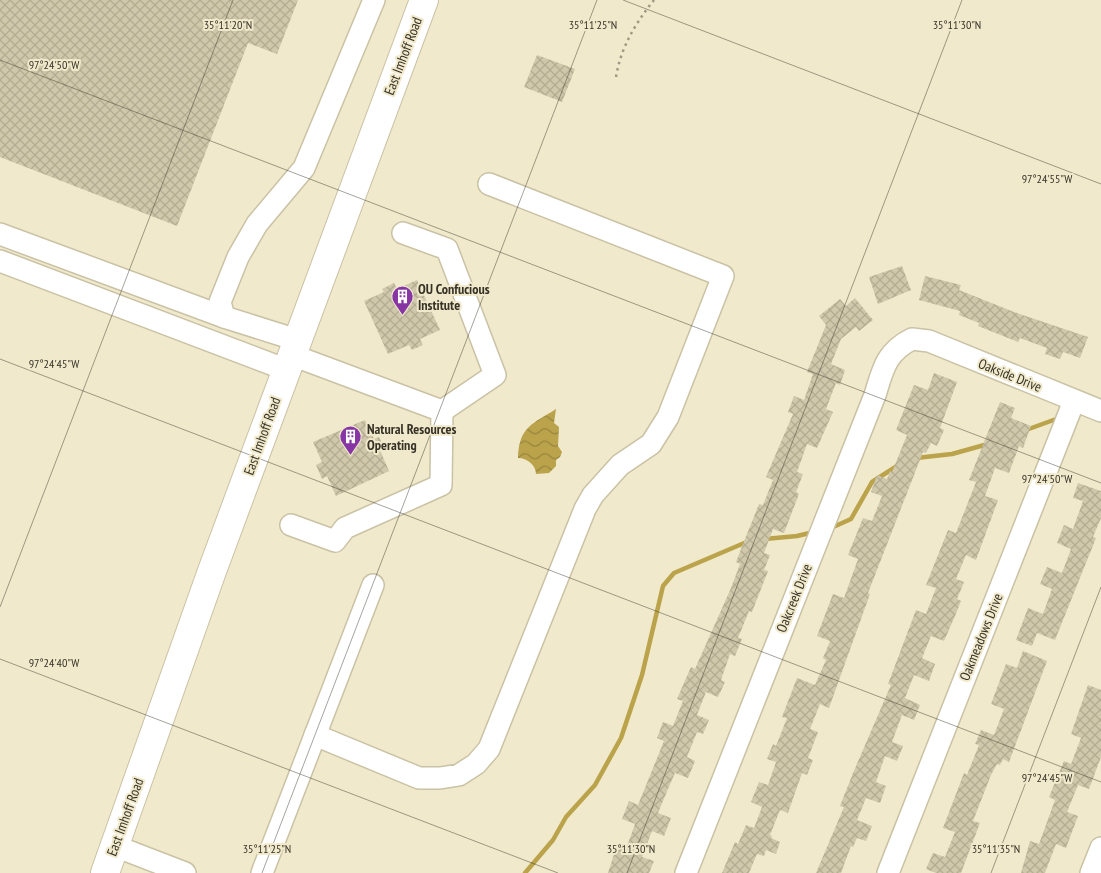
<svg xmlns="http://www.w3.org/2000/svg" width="1101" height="873" font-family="'PT Sans Narrow',sans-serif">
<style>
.water{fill:url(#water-waves)}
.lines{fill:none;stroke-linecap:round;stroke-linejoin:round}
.stream{stroke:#baa34a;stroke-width:4.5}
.building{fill:url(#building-cross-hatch)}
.minor-casing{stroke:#cac2a5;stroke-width:24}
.major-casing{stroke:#cac2a5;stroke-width:30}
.path{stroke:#9f9983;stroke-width:2.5;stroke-dasharray:2.5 4;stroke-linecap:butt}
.minor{stroke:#fff;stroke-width:21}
.major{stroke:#fff;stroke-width:28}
.ticks{fill:none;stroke:#363227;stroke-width:1;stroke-opacity:0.45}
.labels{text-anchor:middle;stroke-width:4;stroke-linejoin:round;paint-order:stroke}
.street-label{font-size:14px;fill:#363227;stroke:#f1e9cb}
.poi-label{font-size:14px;font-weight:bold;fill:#363227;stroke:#f1e9cb;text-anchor:start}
.ticks-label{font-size:12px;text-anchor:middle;fill:#363227;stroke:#f1e9cb;stroke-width:4;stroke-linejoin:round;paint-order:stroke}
</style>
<defs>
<pattern id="water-waves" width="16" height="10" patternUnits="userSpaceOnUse" patternTransform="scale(1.25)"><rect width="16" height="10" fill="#baa34a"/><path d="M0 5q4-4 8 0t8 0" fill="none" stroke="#98853e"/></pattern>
<pattern id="building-cross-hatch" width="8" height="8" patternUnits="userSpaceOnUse" patternTransform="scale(1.25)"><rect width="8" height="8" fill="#d0c8aa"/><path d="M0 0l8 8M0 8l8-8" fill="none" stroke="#b3ac92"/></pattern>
</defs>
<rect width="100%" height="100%" fill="#f1e9cb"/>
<path class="water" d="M556 409 554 423 559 427 558 446 562 452 560 457 556 460V466L549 473 536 474C536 465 527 458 518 458 519 426 533 424 556 409Z"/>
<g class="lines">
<g class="stream">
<path d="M1026 430 1059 418"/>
<path d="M916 458 952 454 988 444"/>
<path d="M831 528 851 519 872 482 897 466"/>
<path d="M765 539 797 536 814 532"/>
<path d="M525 873 553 840 566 817 595 785 621 738 642 675 663 586 674 573 749 541"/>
</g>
</g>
<g class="building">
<path d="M0 0H298L277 54 248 43 177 226 0 157Z"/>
<path d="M537 55 575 69 562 102 524 87Z"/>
<path d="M902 266 911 290 878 304 869 277Z"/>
<path d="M925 276 961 285 959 290 1014 312 1088 337 1080 358 1063 352 1060 359 1045 354 1047 348 1020 338 1018 342 978 326 979 323 959 315 960 311 919 300Z"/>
<path d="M417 280 440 330 420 339 423 345 412 350 409 345 388 354 364 301 384 292 382 289 394 283 397 289Z"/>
<path d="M855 298 873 320 859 331 856 327 841 339 831 364 845 370 840 385 836 383 826 409 833 412 817 448 807 444 797 472 803 474 796 492 799 494 784 533 773 529 764 553 770 555 764 570 768 571 752 612 749 611 738 638 742 639 735 656 730 654 721 680 725 682 718 697 706 692 697 715 709 720 703 734 697 732 687 757 695 761 688 778 675 773 668 789 658 813 671 818 664 836 652 831 642 857 654 861 649 873H608L617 845 626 849 635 824 622 819 629 801 638 805 664 741 657 738 663 722 673 726 683 701 677 699 691 667 695 669 731 588 740 564 736 562 743 544 759 504 763 505 773 480 766 477 793 414 788 412 794 396 804 400 813 374 807 372 826 325 819 316 840 299 846 306Z"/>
<path d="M934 373 957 382 940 428 944 430 937 446 931 443 926 453 923 452 868 593 870 594 829 708 820 704 810 729 818 732 808 758 813 760 807 775 802 773 788 813 780 810 770 835 772 836 771 838 780 842 776 854 766 850 764 856 757 854 749 873H722L735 842 738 844 746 825 754 828 762 807 751 802 759 782 768 785 776 762 767 759 773 744 776 746 787 718 782 717 797 678 815 685 826 660 823 658 830 641 817 636 833 594 844 598 858 559 848 555 863 518 872 521 882 496 871 492 877 475 887 479 890 471 892 472 907 435 896 430 914 385 928 390Z"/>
<path d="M1000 402 1015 408 1011 418 1031 426 1023 448 1019 446 1009 473 995 468 985 496 998 500 976 560 966 555 956 579 964 582 957 599 961 601 955 616 944 641 931 636 922 658 935 664 929 681 914 675 905 698 920 705 914 720 902 715 892 742 903 746 897 761 885 756 876 782 886 786 880 803 866 798 857 820 872 826 866 841 857 838 853 847 851 846 841 873H816L844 807 840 806 853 773 891 685 888 684 916 610 926 614 936 588 926 585 948 530 956 533 976 482 969 480Z"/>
<path d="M365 420 374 439 379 437 384 448 380 450 389 471 336 496 327 476 322 479 316 465 322 462 313 442Z"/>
<path d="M1078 483 1101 491V518L1093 537 1096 538 1055 640 1037 633 1032 646 1016 640 1028 608 1043 614 1052 589 1040 584 1047 567 1062 573 1071 549 1057 543 1064 525 1073 529 1083 501 1073 498Z"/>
<path d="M1023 651 1047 661 1009 762 1003 759 1000 765 997 764 991 775 973 821 980 823 961 873H936L926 869 933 853 945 857 955 832 943 828 964 773 967 775 979 745 975 744 981 730 994 735 1004 709 991 704 1006 664 1017 668Z"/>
<path d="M1088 685 1101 690V757L1089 789 1078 785 1067 812 1078 816 1066 848 1056 844 1045 873H1021L1030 841 1039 844 1055 800 1049 797 1064 761 1071 764 1081 738 1071 734Z"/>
</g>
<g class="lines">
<defs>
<g id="minor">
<path d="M403 233 447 249 495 375 442 411"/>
<path d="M0 234 224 317"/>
<path d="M0 261 287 370"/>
<path d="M297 340 224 317 220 302 238 257 257 224 304 168 374 0"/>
<path d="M291 525 335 541 345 528 441 485 442 411 292 355"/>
<path d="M315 735 419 778H440L459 775 476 764 489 749 585 509 593 495 620 465 651 444 668 417 723 276 489 184"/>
<path d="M115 846 185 873"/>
<path d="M262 873 373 585"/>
<path d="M686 873 875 395C883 369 886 352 912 339L929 341 1101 411"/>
<path d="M888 873 1074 401"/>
<path d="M1091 873 1101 848"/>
</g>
<path id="major" d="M105 873 212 571 424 0"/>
</defs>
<use href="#minor" class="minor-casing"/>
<use href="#major" class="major-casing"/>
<path class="path" d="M616 77C621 47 635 24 654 0"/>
<use href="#minor" class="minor"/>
<use href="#major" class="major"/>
</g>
<path class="ticks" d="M623 0 1101 184M0 60 1101 483M0 359 1101 782M0 607 233 0M0 659 558 873M262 873 597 0M627 873 962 0M991 873 1101 587"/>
<defs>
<symbol id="building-pin" viewBox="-11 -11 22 30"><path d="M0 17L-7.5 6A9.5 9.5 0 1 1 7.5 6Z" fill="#8735a5" stroke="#f1e9cb"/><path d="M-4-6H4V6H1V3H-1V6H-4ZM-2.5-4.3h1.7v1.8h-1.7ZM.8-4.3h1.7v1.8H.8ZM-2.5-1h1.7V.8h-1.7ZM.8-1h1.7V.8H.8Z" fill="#fff"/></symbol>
</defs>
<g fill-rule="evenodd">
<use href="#building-pin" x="390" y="284" width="25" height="34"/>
<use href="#building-pin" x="338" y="424" width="25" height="34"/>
</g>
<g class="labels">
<g class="street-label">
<text transform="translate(403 56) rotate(-69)" y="5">East Imhoff Road</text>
<text transform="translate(1010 375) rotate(22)" y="5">Oakside Drive</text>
<text transform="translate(262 436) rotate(-70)" y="5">East Imhoff Road</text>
<text transform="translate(794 598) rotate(-68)" y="5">Oakcreek Drive</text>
<text transform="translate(981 637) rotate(-68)" y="5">Oakmeadows Drive</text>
<text transform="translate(125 817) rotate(-70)" y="5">East Imhoff Road</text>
</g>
<g class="poi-label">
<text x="418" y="294">OU Confucious<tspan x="418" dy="16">Institute</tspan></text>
<text x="367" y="434">Natural Resources<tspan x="367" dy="16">Operating</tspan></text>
</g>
</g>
<g class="ticks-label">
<text x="228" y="29">35°11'20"N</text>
<text x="593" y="29">35°11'25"N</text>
<text x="957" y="29">35°11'30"N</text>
<text x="54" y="69">97°24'50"W</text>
<text x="1047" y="183">97°24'55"W</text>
<text x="54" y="368">97°24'45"W</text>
<text x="1047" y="483">97°24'50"W</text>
<text x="54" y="667">97°24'40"W</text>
<text x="1047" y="782">97°24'45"W</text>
<text x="267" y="853">35°11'25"N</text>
<text x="631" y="853">35°11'30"N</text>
<text x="996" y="853">35°11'35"N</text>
</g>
</svg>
